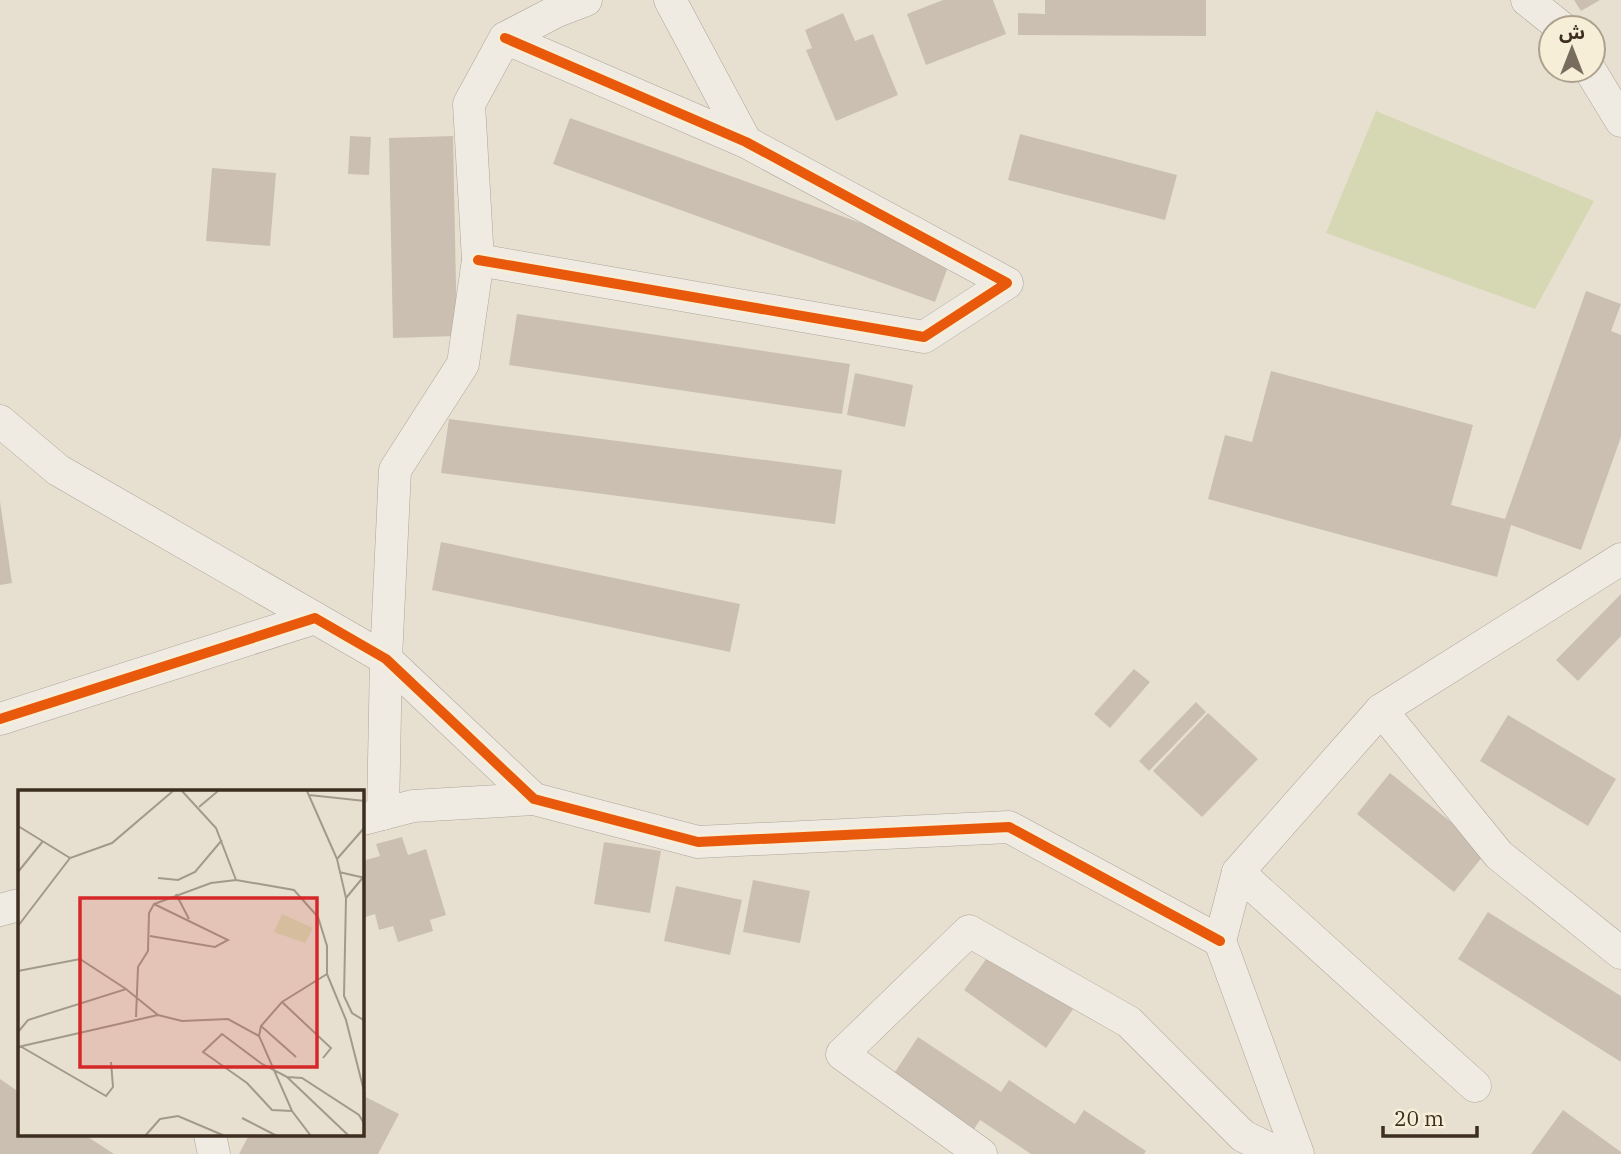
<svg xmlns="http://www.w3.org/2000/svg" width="1621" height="1154" font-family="'IBM Plex Serif','Noto Sans Arabic',serif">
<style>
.green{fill:#d6d7b3}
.building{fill:#cbbfb2}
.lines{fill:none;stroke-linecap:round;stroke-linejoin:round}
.street-casing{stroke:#ada599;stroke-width:33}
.street{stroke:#efebe3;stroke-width:32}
.cycleway-casing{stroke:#f7eed8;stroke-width:15}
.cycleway{stroke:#e8590c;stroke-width:10}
.inset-road{fill:none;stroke:#a3998a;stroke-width:2}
.view{fill:#d62828;fill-opacity:0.15;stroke:#d62828;stroke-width:3.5}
.inset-edge{fill:none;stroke:#3d2e20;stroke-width:3.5}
</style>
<rect width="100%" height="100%" fill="#e7e0d1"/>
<path class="green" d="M1376 111 1594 201 1535 309 1326 233Z"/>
<g class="building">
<path d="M943 0H993L1006 34 926 65 907 14Z"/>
<path d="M1045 0H1206V36L1018 35V13L1045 14Z"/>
<path d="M1574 0H1600L1581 11Z"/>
<path d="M843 13 855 41 873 34 898 95 836 121 806 50 812 48 805 30Z"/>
<path d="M570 118 952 256 935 302 553 164Z"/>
<path d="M1020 134 1177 175 1165 220 1008 180Z"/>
<path d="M350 136 371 137 369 175 348 174Z"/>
<path d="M453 136 457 336 393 338 389 138Z"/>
<path d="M212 168 276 173 270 246 206 241Z"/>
<path d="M1586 291 1621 304 1611 331 1621 335V437L1581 550 1511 525 1497 577 1208 499 1225 435 1252 442 1271 371 1473 425 1451 505 1505 519Z"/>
<path d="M517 314 850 364 842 414 509 365Z"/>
<path d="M855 373 913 385 905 427 847 415Z"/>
<path d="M449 419 842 470 835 524 441 473Z"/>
<path d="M0 501 12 583 0 585Z"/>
<path d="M441 542 740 604 730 652 432 590Z"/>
<path d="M1621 594V636L1578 681 1556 660Z"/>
<path d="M1134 669 1150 682 1110 728 1094 714Z"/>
<path d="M1196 702 1206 712 1149 771 1139 761Z"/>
<path d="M1208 713 1258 759 1202 817 1153 771Z"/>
<path d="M1508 715 1616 779 1588 826 1480 761Z"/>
<path d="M1390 773 1487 851 1454 892 1357 814Z"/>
<path d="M402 837 408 855 426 849 446 915 430 920 433 931 398 942 393 926 379 930 375 914 362 918V861L380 856 376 844Z"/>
<path d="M604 842 661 851 650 913 594 904Z"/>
<path d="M753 880 810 891 800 943 743 932Z"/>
<path d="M676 886 742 900 730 955 664 941Z"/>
<path d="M1488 912 1621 996V1062L1458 959Z"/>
<path d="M994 948 1076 1005 1046 1048 964 990Z"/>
<path d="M918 1037 1001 1092 1009 1080 1075 1124 1084 1110 1146 1151 1144 1154H1031L980 1120 970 1135 889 1081Z"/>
<path d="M0 1079 19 1092V1135H85L114 1154H0Z"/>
<path d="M362 1095 399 1114 378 1154H239L249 1135H362Z"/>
<path d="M1563 1110 1621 1152V1154H1531Z"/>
</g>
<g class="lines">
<defs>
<g id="street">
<path d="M670 0 746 142"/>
<path d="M1527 0 1562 28"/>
<path d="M1590 70 1621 121"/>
<path d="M478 260 924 337 1007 283 746 142 505 38"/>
<path d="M0 421 58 470 315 618"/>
<path d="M1381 710 1499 855 1621 953"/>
<path d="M0 719 315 618 386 659 534 799 698 842 1009 827 1220 941"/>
<path d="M383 814 386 659 395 470 463 364 478 260 469 104 505 38 557 11 586 0"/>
<path d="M363 819 413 806 534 799"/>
<path d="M1238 872 1475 1086"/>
<path d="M0 910 19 905"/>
<path d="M210 1135 214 1154"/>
<path d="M981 1154 842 1054 969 931 1129 1022 1243 1136 1280 1154"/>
<path d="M1298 1154 1220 941 1238 872 1381 710 1621 559"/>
</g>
</defs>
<use href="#street" class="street-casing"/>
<use href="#street" class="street"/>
<defs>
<g id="cycleway">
<path d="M478 260 924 337 1007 283 746 142 505 38"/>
<path d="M0 719 315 618 386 659 534 799 698 842 1009 827 1220 941"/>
</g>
</defs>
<use href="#cycleway" class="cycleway-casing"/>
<use href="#cycleway" class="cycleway"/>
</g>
<g transform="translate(18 790)">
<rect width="346" height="346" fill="#e7e0d1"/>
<path d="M264 124 295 138 287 153 256 142Z" fill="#d6d7b3"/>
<path class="inset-road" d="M164 1 198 38 218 90M289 1 319 69 328 108 326 206 334 223 347 231M291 5 347 11M181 17 200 1M0 36 52 68M319 69 347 37M0 82 25 51M321 82 347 88M140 88 160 90 177 82 204 50M158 104 171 129M328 108 347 85M0 136 52 68 94 53 155 1M132 146 197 157 210 150 136 114M0 181 62 169 108 199M309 184 328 230 347 305M264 212 313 258 305 268M118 227 120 177 130 161 131 123 136 114 193 93 218 90 276 100 300 127 309 156V184L264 212 243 236 241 246 274 321 293 346M243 236 278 267M0 242 10 230 108 199 140 225 164 231 210 229 241 246M2 256 88 306 95 297 93 272M0 257 140 225M269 287 331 346M274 321 254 320 229 293 185 262 204 244 244 274 269 287 284 288 341 325 347 335M224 328 259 346M127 346 142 329 160 326 207 346"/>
<path class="view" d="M62 108H299V277H62Z"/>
<rect width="346" height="346" class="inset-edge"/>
</g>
<g transform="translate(1572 49)"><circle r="33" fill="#f7eed8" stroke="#ada18e" stroke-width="2"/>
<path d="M0-5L12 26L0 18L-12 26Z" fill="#786c5e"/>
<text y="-10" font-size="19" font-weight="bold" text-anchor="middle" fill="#3d2e20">ش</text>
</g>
<path d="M1383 1126v10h94v-10" fill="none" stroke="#3d2e20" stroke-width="3.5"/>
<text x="1394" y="1126" font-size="21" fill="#3d2e20" stroke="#f7eed8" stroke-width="5" paint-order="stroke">20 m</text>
</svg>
